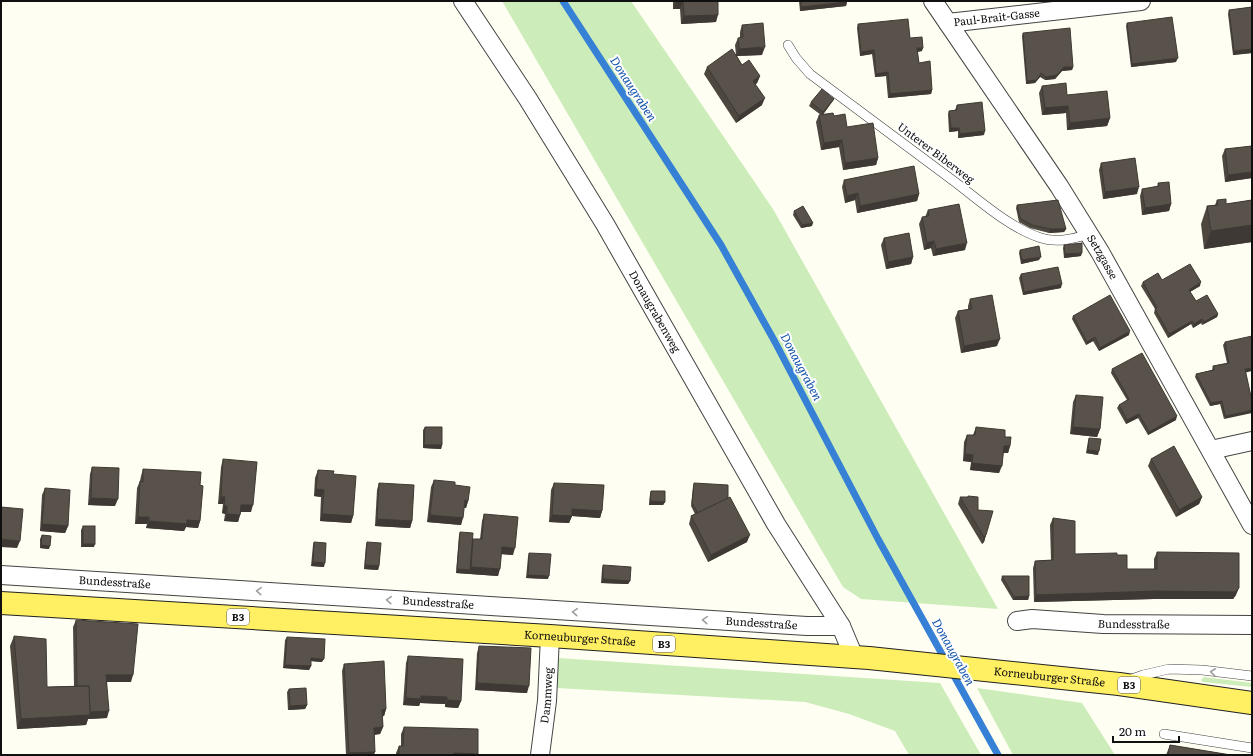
<svg xmlns="http://www.w3.org/2000/svg" width="1253" height="756" font-family="Literata,serif">
<style>
.green{fill:#ccedb9}
.lines{fill:none;stroke-linecap:round;stroke-linejoin:round}
.stream{stroke:#3680d5;stroke-width:7}
.service-casing{stroke:#434343;stroke-width:10}
.minor-casing{stroke:#434343;stroke-width:20}
.primary-casing{stroke:#212121;stroke-width:24}
.service{stroke:#fff;stroke-width:9}
.minor{stroke:#fff;stroke-width:18}
.primary{stroke:#ffef62;stroke-width:22}
.wall{fill:#4d4740}
.shaded-wall{fill:#3e3934}
.building{fill:#59524b;stroke:#3e3934}
.oneway{stroke:#9f9f9f}
.labels{text-anchor:middle;stroke-width:4;stroke-linejoin:round;paint-order:stroke}
.shield{fill:#fff;stroke:#585858;stroke-width:1}
.shield-label{font-size:10px;font-weight:bold;fill:#101010}
.street-label{font-size:11px;fill:#101010;stroke:#fff}
.water-label{font-size:12px;font-style:italic;fill:#1051aa;stroke:#fff}
</style>
<rect width="100%" height="100%" fill="#fffef2"/>
<g class="green">
<path d="M502 1H631L773 209 998 609 861 599 843 587Z"/>
<path d="M558 658 940 683 981 755H909L895 731 849 714 805 702 557 688Z"/>
<path d="M1204 677 1252 683V687L1203 682 1201 680Z"/>
<path d="M977 688 1082 703 1115 755H1013Z"/>
</g>
<g class="lines">
<path class="stream" d="M563 1 721 245 775 342 878 539 998 755"/>
<defs>
<g id="service">
<path d="M788 45 796 58 810 74C858 110 907 146 955 182 980 201 1010 228 1041 238 1057 243 1073 239 1089 234"/>
<path d="M1129 680 1143 675 1169 669 1202 670 1252 676"/>
<path d="M1164 734 1252 748"/>
</g>
<g id="minor">
<path id="s1" d="M463 1 528 99 605 224 776 524 841 626 854 657"/>
<path id="s2" d="M933 1 1059 186 1100 252 1252 525"/>
<path id="s3" d="M948 23 1141 1"/>
<path d="M1211 450 1252 441"/>
<path id="s4" d="M1 575 807 626H841"/>
<path id="s5" d="M1017 621 1032 619 1103 624 1252 625"/>
<path id="s6" d="M540 755 547 701 550 636"/>
</g>
<g id="primary">
<path id="s7" d="M1 603 550 636 869 658 1119 684 1252 703"/>
</g>
</defs>
<use href="#service" class="service-casing"/>
<use href="#minor" class="minor-casing"/>
<use href="#primary" class="primary-casing"/>
<use href="#service" class="service"/>
<use href="#minor" class="minor"/>
<use href="#primary" class="primary"/>
</g>
<g class="wall">
<path d="M673 1H718L716 22 681 24 680 9H673Z"/>
<path d="M799 1H847V2L846 6 800 11Z"/>
<path d="M1252 7V53L1233 55 1228 14 1229 10Z"/>
<path d="M1127 23 1176 62 1131 67 1126 26Z"/>
<path d="M858 24 910 38 922 51 917 52 919 63 932 90 931 94 888 98 886 76 875 77 872 54 860 56 857 28Z"/>
<path d="M742 25 762 55 737 56 742 65 760 76 757 83 755 85 762 105 736 123 704 74 707 67 736 55 735 45 738 38H740V32Z"/>
<path d="M1023 33 1073 67 1072 70 1062 71 1055 79 1045 80 1040 77 1035 83 1026 84 1022 36Z"/>
<path d="M1042 86 1067 95 1110 118 1107 126 1067 130 1066 113 1042 115 1039 93Z"/>
<path d="M834 99 832 102 823 114 834 116 847 127 878 158 876 165 843 170 839 147 821 150 816 122 819 115H821L809 106 811 102Z"/>
<path d="M957 105 984 135 958 138V131L949 132 948 114 949 111 955 110Z"/>
<path d="M1252 146V178L1225 182 1222 156 1225 149Z"/>
<path d="M1101 163 1137 194 1103 199 1099 170Z"/>
<path d="M844 180 919 194 917 201 857 213 855 200 845 203 842 187Z"/>
<path d="M1158 183 1171 204 1169 211 1142 215 1140 196 1142 189 1157 187Z"/>
<path d="M1217 200 1226 204 1252 200V242L1204 249 1201 224 1207 206 1215 205Z"/>
<path d="M1017 205 1066 229 1064 232 1049 233 1030 228 1019 222 1016 208Z"/>
<path d="M928 210 965 250 933 256 931 248 924 250 919 224 922 217H925Z"/>
<path d="M794 211 812 226 801 228 793 215Z"/>
<path d="M884 238 913 257 911 264 886 269 881 245Z"/>
<path d="M1064 245 1081 256 1064 258 1063 248Z"/>
<path d="M1020 250 1039 260 1021 264 1019 253Z"/>
<path d="M1021 274 1061 288 1023 295 1019 278Z"/>
<path d="M1162 280 1200 286 1190 292 1196 301 1218 314 1217 317 1202 325 1201 323 1193 328 1191 324 1168 338 1154 313 1155 309 1141 286 1143 282Z"/>
<path d="M970 299 997 346 961 353 955 318 958 311 968 309V306Z"/>
<path d="M1073 316 1129 335 1099 351 1093 341 1086 345 1072 319Z"/>
<path d="M1225 342 1246 372 1224 419 1220 404 1210 406 1195 377 1196 374 1212 370 1213 366 1227 363 1223 345Z"/>
<path d="M1112 369 1176 420 1148 435 1138 418 1126 424 1117 408 1119 405 1127 400 1111 373Z"/>
<path d="M1076 395 1100 429 1097 437 1070 434 1073 402Z"/>
<path d="M425 427 442 445 441 449 423 448V430Z"/>
<path d="M976 427 1005 437 1010 446 1008 453H1003L999 473 970 470 971 462 963 461 964 442 967 435H973Z"/>
<path d="M1089 438 1098 455 1086 453 1088 441Z"/>
<path d="M223 459 251 512H241L240 515 238 522 224 521 225 514 222 513 223 504H218L221 467Z"/>
<path d="M1151 459 1202 497 1199 504 1176 517 1148 466Z"/>
<path d="M92 467 115 506 88 505 90 474Z"/>
<path d="M143 469 200 485V521L198 528 186 527 184 531 146 528 147 524H135L137 488 140 481 141 476Z"/>
<path d="M318 470 333 474 353 516 351 523 320 521 321 497 314 496 315 478Z"/>
<path d="M434 480 468 501 466 508 464 507 461 525 427 522 431 487Z"/>
<path d="M379 483 412 521 410 528 375 526 377 490Z"/>
<path d="M554 483 602 511 600 518 572 516 569 523 549 522 551 490Z"/>
<path d="M694 483 728 498 747 542 708 562 689 524 691 516 695 514 691 506 693 487Z"/>
<path d="M45 488 68 526 65 533 40 531 42 495Z"/>
<path d="M651 491 665 502 663 505H649L650 494Z"/>
<path d="M968 496 978 510 986 535 984 542 982 544 958 504 960 497H968Z"/>
<path d="M484 514 513 555 501 554 498 576 456 573 459 535 460 532 472 542 473 539H480L482 521Z"/>
<path d="M1053 518 1075 554 1117 555 1127 569H1154V559L1157 552 1236 595 1233 599H1154L1034 602 1033 568 1035 561 1051 560 1050 525Z"/>
<path d="M83 526 94 547H81V530Z"/>
<path d="M42 535 49 549 40 548V539Z"/>
<path d="M314 542 324 567 311 566 313 545Z"/>
<path d="M367 542 379 566 378 570 364 569 366 545Z"/>
<path d="M529 553 548 579 526 578 528 557Z"/>
<path d="M603 565 630 581 628 584 601 583 602 569Z"/>
<path d="M1002 576 1029 596 1028 600H1013L1001 580Z"/>
<path d="M76 620 131 682H107V718L88 719 86 725 17 729 10 646 14 636 47 687 74 686 73 627Z"/>
<path d="M287 637 322 662 311 661V666L309 670 283 668 285 640Z"/>
<path d="M479 646 527 693 475 690 477 653Z"/>
<path d="M408 656 461 701 458 708 445 707V704L420 703 419 706 403 705 406 663Z"/>
<path d="M344 664 386 709 384 716H382L383 727 380 734 374 735V755H346L342 671Z"/>
<path d="M289 689 307 705 305 709 288 710 287 692Z"/>
<path d="M404 727 478 755H396V753L399 746H401V734Z"/>
<path d="M1170 745 1231 755H1166Z"/>
</g>
<g class="shaded-wall">
<path d="M676 2H683L680 9H673Z"/>
<path d="M847 2 846 6 800 11 801 7Z"/>
<path d="M718 15 716 22 681 24 684 16Z"/>
<path d="M765 47 762 55 736 56 739 49Z"/>
<path d="M917 48H923L922 51 916 52Z"/>
<path d="M1252 49V53L1233 55 1234 51Z"/>
<path d="M874 50 872 54 860 56 861 52Z"/>
<path d="M1178 58 1176 62 1131 67 1132 64Z"/>
<path d="M1064 67H1073L1072 70 1062 71 1055 79 1045 80 1046 77Z"/>
<path d="M888 72 886 76 875 77 876 74Z"/>
<path d="M1041 73 1040 77 1035 83 1026 84 1027 81Z"/>
<path d="M760 76 757 83 750 88 753 81Z"/>
<path d="M932 90 931 94 888 98 890 94Z"/>
<path d="M765 98 762 105 736 123 739 116Z"/>
<path d="M834 99 832 102 822 116 823 112Z"/>
<path d="M1068 106 1066 113 1042 115 1045 108Z"/>
<path d="M1110 118 1107 126 1067 130 1070 123Z"/>
<path d="M951 128H959L958 131 949 132Z"/>
<path d="M985 131 984 135 958 138 960 134Z"/>
<path d="M842 140 839 147 821 150 824 143Z"/>
<path d="M878 158 876 165 843 170 845 163Z"/>
<path d="M1252 172V178L1225 182 1228 175Z"/>
<path d="M1139 187 1137 194 1103 199 1105 192Z"/>
<path d="M858 193 855 200 845 203 847 196Z"/>
<path d="M919 194 917 201 857 213 860 206Z"/>
<path d="M1171 204 1169 211 1142 215 1145 208Z"/>
<path d="M813 223 812 226 801 228 802 225Z"/>
<path d="M1252 225V242L1204 249 1211 231Z"/>
<path d="M1050 229H1066L1064 232 1049 233Z"/>
<path d="M934 241 931 248 924 250 927 243Z"/>
<path d="M967 243 965 250 933 256 936 249Z"/>
<path d="M1082 253 1081 256 1064 258 1065 254Z"/>
<path d="M913 257 911 264 886 269 888 262Z"/>
<path d="M1041 257 1039 260 1021 264 1022 260Z"/>
<path d="M1201 282 1200 286 1188 293 1189 290Z"/>
<path d="M1062 284 1061 288 1023 295 1024 292Z"/>
<path d="M1218 314 1217 317 1202 325 1204 322Z"/>
<path d="M1202 319 1201 323 1193 328 1194 324Z"/>
<path d="M1192 321 1191 324 1168 338 1169 334Z"/>
<path d="M1130 331 1129 335 1099 351 1100 348Z"/>
<path d="M1095 337 1093 341 1086 345 1087 342Z"/>
<path d="M1000 339 997 346 961 353 964 346Z"/>
<path d="M1252 368V371L1244 373 1245 369Z"/>
<path d="M1222 401 1220 404 1210 406 1211 403Z"/>
<path d="M1252 410V413L1224 419 1225 416Z"/>
<path d="M1139 414 1138 418 1126 424 1127 420Z"/>
<path d="M1177 416 1176 420 1148 435 1149 432Z"/>
<path d="M1073 427 1100 429 1097 437 1070 434Z"/>
<path d="M424 445H442L441 449 423 448Z"/>
<path d="M1004 446H1010L1008 453H1001Z"/>
<path d="M1088 450 1099 451 1098 455 1086 453Z"/>
<path d="M965 454 973 455 971 462 963 461Z"/>
<path d="M972 463 1002 466 999 473 970 470Z"/>
<path d="M316 489 324 490 321 497 314 496Z"/>
<path d="M221 497H225L223 504H218Z"/>
<path d="M1202 497 1199 504 1176 517 1179 510Z"/>
<path d="M91 498 118 499 115 506 88 505Z"/>
<path d="M465 500 468 501 466 508 462 507Z"/>
<path d="M650 501 665 502 663 505H649Z"/>
<path d="M241 505H253L251 512H239Z"/>
<path d="M224 506H227L225 514 222 513Z"/>
<path d="M572 509 602 511 600 518 572 516 569 523 549 522 552 515Z"/>
<path d="M227 514 240 515 238 522 224 521Z"/>
<path d="M322 514 353 516 351 523 320 521Z"/>
<path d="M430 515 463 518 461 525 427 522Z"/>
<path d="M138 517H149L147 524H135Z"/>
<path d="M377 519 412 521 410 528 375 526Z"/>
<path d="M187 520 200 521 198 528 186 527 184 531 146 528 149 521Z"/>
<path d="M42 524 68 526 65 533 40 531Z"/>
<path d="M750 535 747 542 708 562 711 555Z"/>
<path d="M986 535 984 542 982 544 984 537Z"/>
<path d="M1 539 20 541 17 548 1 547Z"/>
<path d="M83 544H95L94 547H81Z"/>
<path d="M41 545 50 546 49 549 40 548Z"/>
<path d="M502 547 515 548 513 555 499 554Z"/>
<path d="M313 562 325 563 324 567 311 566Z"/>
<path d="M365 565 379 566 378 570 364 569Z"/>
<path d="M471 567 500 569 498 576 456 573 457 569 470 570Z"/>
<path d="M528 575 549 576 548 579 526 578Z"/>
<path d="M603 579 630 581 628 584 601 583Z"/>
<path d="M1239 588 1236 595 1233 599H1154L1034 602 1036 595Z"/>
<path d="M1029 596 1028 600H1013L1014 597Z"/>
<path d="M311 658 324 659 322 662 310 661Z"/>
<path d="M285 665 311 666 309 670 283 668Z"/>
<path d="M106 675H133L131 682H104Z"/>
<path d="M477 683 529 686 527 693 475 690Z"/>
<path d="M421 696 447 697 445 704 420 703 419 706 403 705 406 698Z"/>
<path d="M447 700 461 701 458 708 445 707Z"/>
<path d="M307 705 305 709 288 710 290 706Z"/>
<path d="M386 709 384 716 380 717 382 710Z"/>
<path d="M109 711 107 718 88 719 86 725 17 729 21 719 89 712Z"/>
<path d="M383 727 380 734 371 735 374 728Z"/>
<path d="M375 752 374 755H348L349 753Z"/>
<path d="M454 753 478 754V755H453Z"/>
</g>
<g class="building">
<path d="M676 1H718V15L684 16 683 2H676Z"/>
<path d="M801 1H847V2L801 7Z"/>
<path d="M1252 7V49L1234 51 1229 10Z"/>
<path d="M1172 17 1178 58 1132 64 1127 23Z"/>
<path d="M908 19 910 38 922 37 923 48H917L919 63 930 61 932 90 890 94 888 72 876 74 874 50 861 52 858 24Z"/>
<path d="M763 23 765 47 739 49 738 38 743 37 742 25Z"/>
<path d="M1070 28 1073 67H1064L1057 75 1046 77 1041 73 1037 80 1027 81 1023 33Z"/>
<path d="M732 49 742 65 749 60 760 76 753 81 765 98 739 116 707 67Z"/>
<path d="M1066 83 1067 95 1107 91 1110 118 1070 123 1068 106 1045 108 1042 86Z"/>
<path d="M822 89 834 99 823 112 811 102Z"/>
<path d="M982 102 985 131 960 134 959 128H951L949 111 957 110V105Z"/>
<path d="M833 113 834 116 845 114 847 127 873 123 878 158 845 163 842 140 824 143 819 115Z"/>
<path d="M1252 146V172L1228 175 1225 149Z"/>
<path d="M1135 158 1139 187 1105 192 1101 163Z"/>
<path d="M914 166 919 194 860 206 858 193 847 196 844 180Z"/>
<path d="M1169 182 1171 204 1145 208 1142 189 1159 186 1158 183Z"/>
<path d="M1226 199V204L1252 200V225L1211 231 1207 206 1218 205 1217 200Z"/>
<path d="M1058 200 1066 229H1050L1032 225 1020 218 1017 205Z"/>
<path d="M959 204 967 243 936 249 934 241 927 243 922 217 929 216 928 210Z"/>
<path d="M803 206 813 223 802 225 794 211Z"/>
<path d="M909 233 913 257 888 262 884 238Z"/>
<path d="M1082 243V253L1065 254 1064 245Z"/>
<path d="M1039 246 1041 257 1022 260 1020 250Z"/>
<path d="M1190 264 1201 282 1189 290 1196 301 1207 295 1218 314 1204 322 1202 319 1194 324 1192 321 1169 334 1155 309 1157 308 1143 282 1158 273 1162 280Z"/>
<path d="M1058 267 1062 284 1024 292 1021 274Z"/>
<path d="M992 295 1000 339 964 346 958 311 972 309 970 299Z"/>
<path d="M1110 295 1130 331 1100 348 1095 337 1087 342 1073 316Z"/>
<path d="M1252 336V368L1245 369 1252 401V410L1225 416 1222 401 1211 403 1196 374 1214 370 1213 366 1229 363 1225 342Z"/>
<path d="M1142 353 1177 416 1149 432 1139 414 1127 420 1119 405 1129 399 1112 369Z"/>
<path d="M1076 395 1103 397 1100 429 1073 427Z"/>
<path d="M425 427H442V445H424Z"/>
<path d="M976 427 1005 430V437H1011L1010 446H1004L1002 466 972 463 973 455 965 454 967 435H975Z"/>
<path d="M1089 438 1101 439 1099 451 1088 450Z"/>
<path d="M1174 446 1202 497 1179 510 1151 459Z"/>
<path d="M223 459 257 462 253 505H241L240 515 227 514V506H224L225 497H221Z"/>
<path d="M92 467 119 468 118 499 91 498Z"/>
<path d="M143 469 201 472 200 485 203 486 200 521 187 520V524L149 521V517H138L140 481 143 482Z"/>
<path d="M318 470 334 471 333 474 356 476 353 516 322 514 324 490 316 489Z"/>
<path d="M434 480 455 482V485L470 487 468 501 465 500 463 518 430 515Z"/>
<path d="M379 483 414 485 412 521 377 519Z"/>
<path d="M554 483 604 485 602 511 572 509V516L552 515Z"/>
<path d="M694 483 728 485V498L698 513 692 503Z"/>
<path d="M45 488 70 490 68 526 42 524Z"/>
<path d="M651 491H665V502L650 501Z"/>
<path d="M968 496 978 497V510L993 511 986 535 984 537 960 497H968Z"/>
<path d="M730 497 750 535 711 555 691 516Z"/>
<path d="M1 507 23 509 20 541 1 539Z"/>
<path d="M484 514 518 517 515 548 502 547 500 569 471 567 473 539H482Z"/>
<path d="M1053 518 1075 521V554L1117 553V555H1127V569H1157V552L1239 553V588L1235 592 1157 591 1036 595 1035 561 1053 560Z"/>
<rect x="83" y="526" width="12" height="18"/>
<path d="M460 532 473 533 470 570 457 569Z"/>
<path d="M42 535 51 536 50 546 41 545Z"/>
<path d="M314 542 326 543 325 563 313 562Z"/>
<path d="M367 542 381 543 379 566 365 565Z"/>
<path d="M529 553 551 554 549 576 528 575Z"/>
<path d="M603 565 631 567 630 581 603 579Z"/>
<path d="M1002 576H1029V596L1014 597Z"/>
<path d="M76 620 138 624 133 675H106L109 711 90 712 89 686H77Z"/>
<path d="M14 636 46 639 47 687 89 686 90 715 21 719Z"/>
<path d="M287 637 325 639 324 659 311 658V666L285 665Z"/>
<path d="M479 646 531 648 529 686 477 683Z"/>
<path d="M408 656 463 659 461 701 447 700V697L421 696V699L406 698Z"/>
<path d="M384 661 386 709 382 710 383 727 374 728 375 752 349 753 344 664Z"/>
<path d="M306 688 307 705 290 706 289 689Z"/>
<path d="M404 727 478 729V754L454 753V755H399V746H403Z"/>
<path d="M1170 745 1231 755H1168Z"/>
</g>
<defs><path id="oneway-chevron" d="M-2-3.5L2.5 0L-2 3.5" fill="none" stroke-width="1.6" stroke-linecap="round" stroke-linejoin="round"/></defs>
<g class="oneway">
<use href="#oneway-chevron" transform="translate(259 591) rotate(-176)"/>
<use href="#oneway-chevron" transform="translate(389 600) rotate(-176)"/>
<use href="#oneway-chevron" transform="translate(575 612) rotate(-176)"/>
<use href="#oneway-chevron" transform="translate(705 620) rotate(-176)"/>
<use href="#oneway-chevron" transform="translate(1213 672) rotate(-174)"/>
</g>
<g class="labels">
<g class="shield">
<rect x="227" y="609" width="22" height="16" rx="3"/>
<rect x="653" y="636" width="22" height="16" rx="3"/>
<rect x="1118" y="677" width="22" height="16" rx="3"/>
</g>
<g class="shield-label">
<text x="238" y="621">B3</text>
<text x="664" y="648">B3</text>
<text x="1129" y="689">B3</text>
</g>
<g class="street-label">
<text dy="4" stroke="none"><textPath href="#s3" startOffset="49">Paul-Brait-Gasse</textPath></text>
<text transform="translate(936 153) rotate(37)" y="4">Unterer Biberweg</text>
<text dy="4" stroke="none"><textPath href="#s2" startOffset="307">Setzgasse</textPath></text>
<text dy="4" stroke="none"><textPath href="#s1" startOffset="365">Donaugrabenweg</textPath></text>
<text dy="4" stroke="none"><textPath href="#s4" startOffset="114">Bundesstraße</textPath></text>
<text dy="4" stroke="none"><textPath href="#s4" startOffset="438">Bundesstraße</textPath></text>
<text dy="4" stroke="none"><textPath href="#s4" startOffset="762">Bundesstraße</textPath></text>
<text dy="4" stroke="none"><textPath href="#s5" startOffset="117">Bundesstraße</textPath></text>
<text dy="4" stroke="none"><textPath href="#s7" startOffset="580">Korneuburger Straße</textPath></text>
<text dy="4" stroke="none"><textPath href="#s7" startOffset="1051">Korneuburger Straße</textPath></text>
<text dy="4" stroke="none"><textPath href="#s6" startOffset="60">Dammweg</textPath></text>
</g>
<g class="water-label">
<text transform="translate(633 89) rotate(57)" y="4">Donaugraben</text>
<text transform="translate(801 367) rotate(62)" y="4">Donaugraben</text>
<text transform="translate(953 652) rotate(61)" y="4">Donaugraben</text>
</g>
</g>
<rect width="1253" height="756" fill="none" stroke="#101010" stroke-width="4"/>
<path d="M1113 736v6h66v-6" fill="none" stroke="#101010" stroke-width="2"/>
<text x="1119" y="736" font-size="12" fill="#101010" stroke="#ffffff" stroke-width="3" paint-order="stroke">20 m</text>
</svg>
